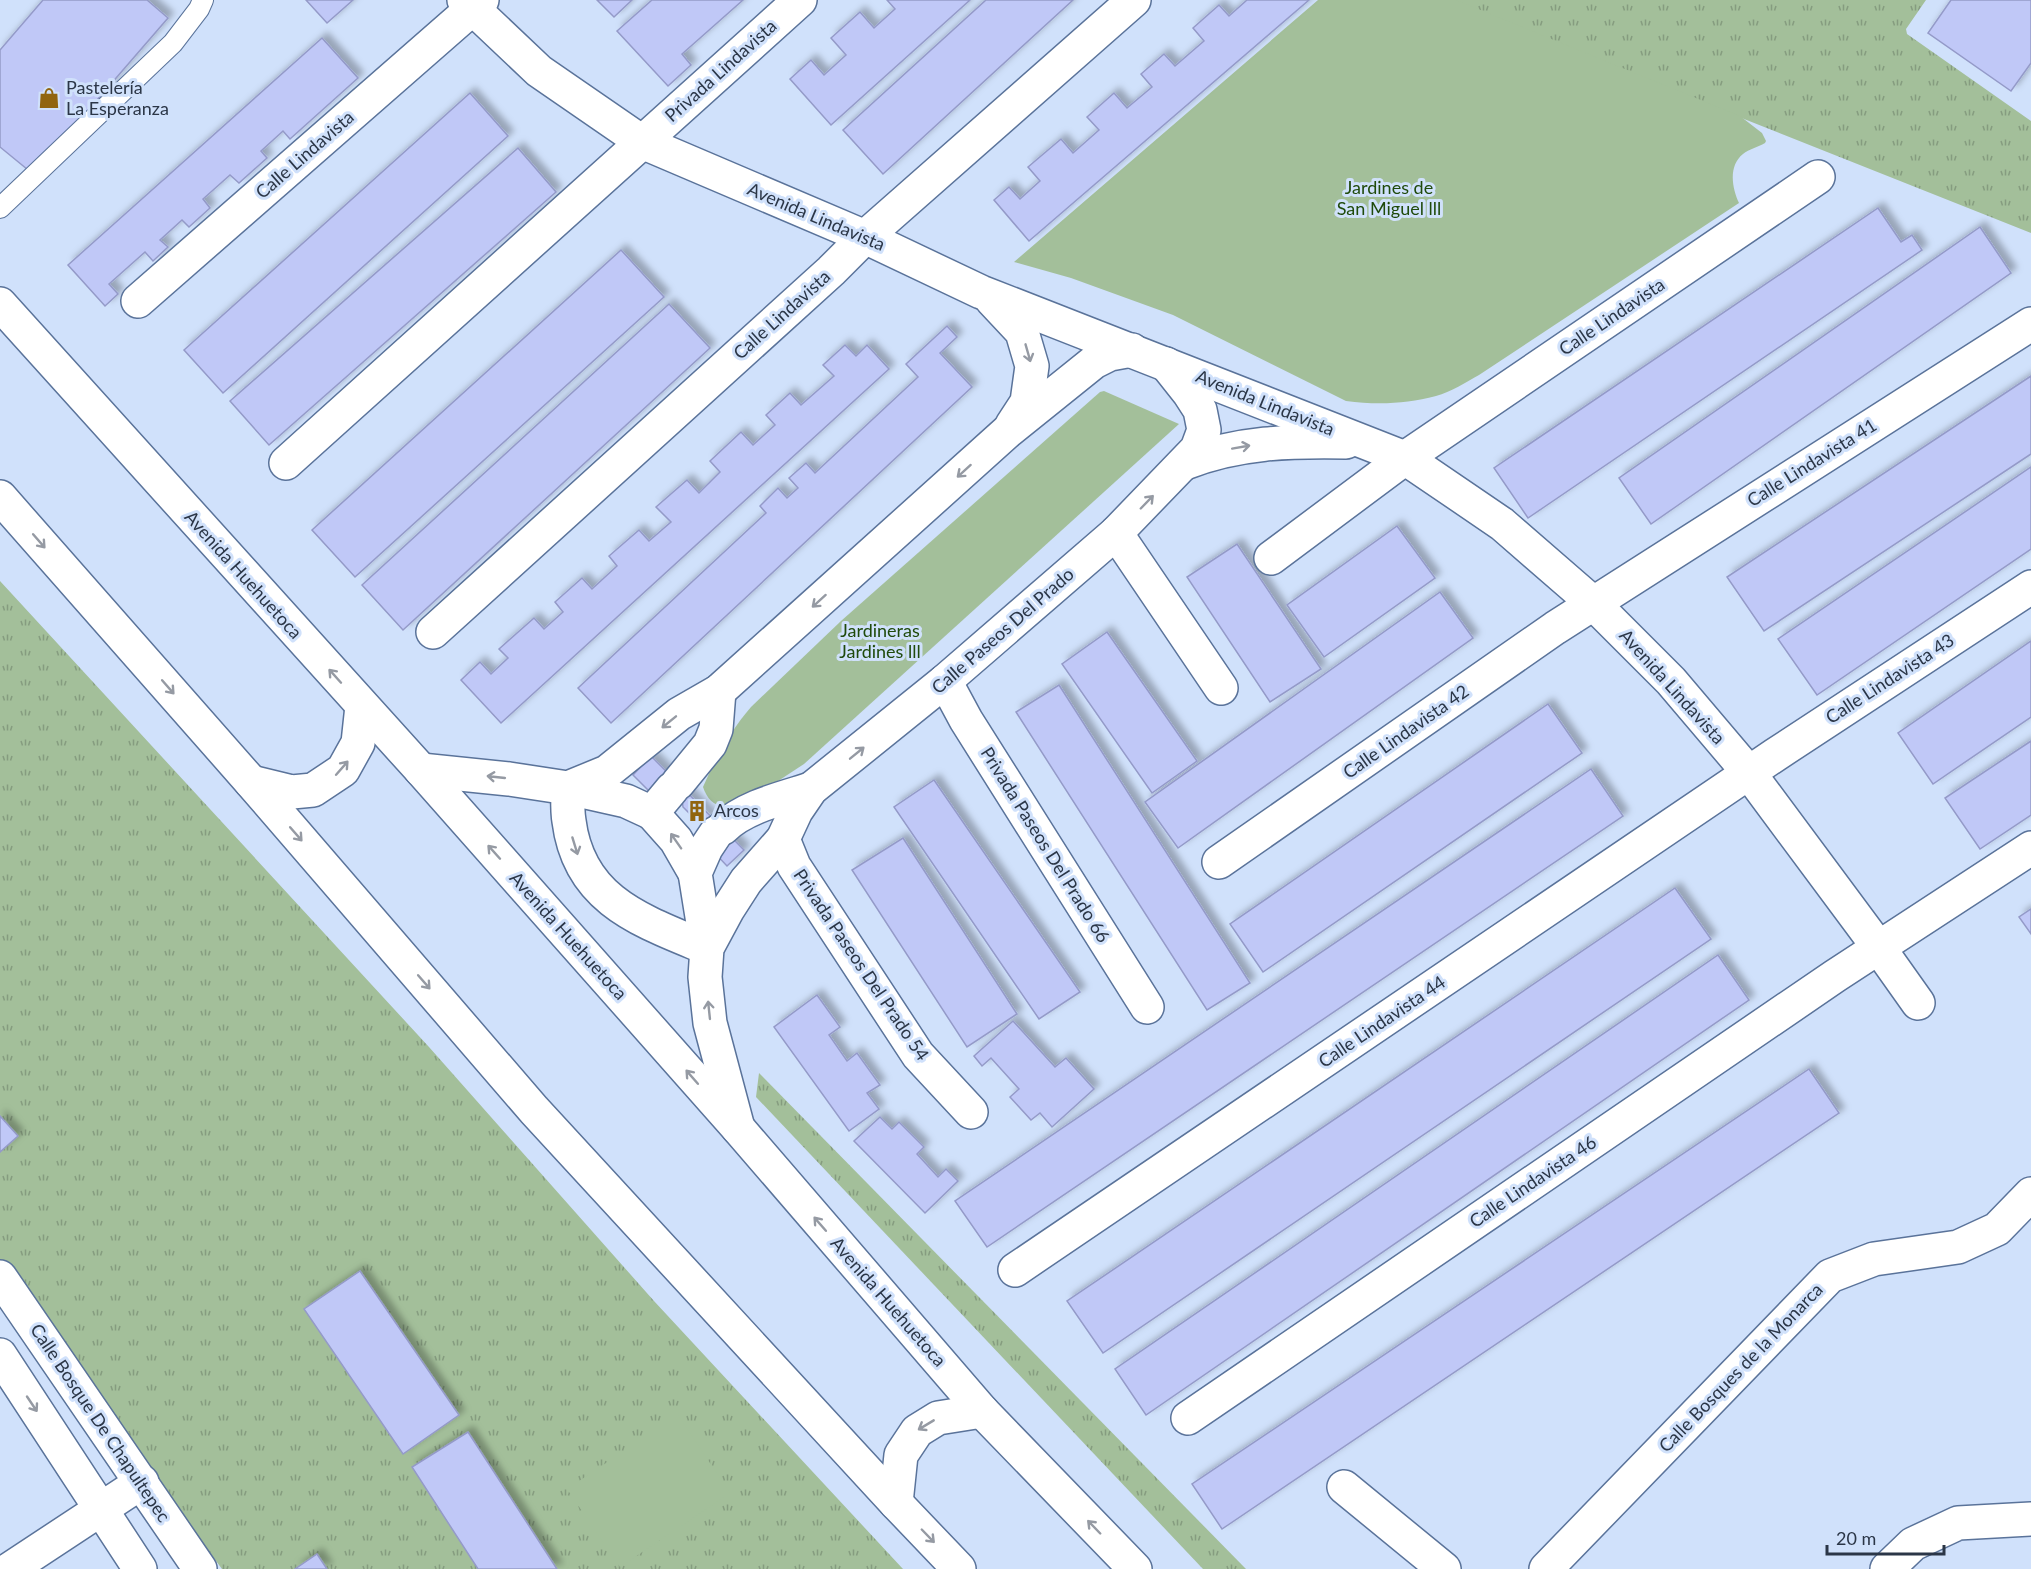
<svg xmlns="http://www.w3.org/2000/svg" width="2031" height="1569" font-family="Lato,sans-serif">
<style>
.grass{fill:url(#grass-tufts)}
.green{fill:#a3bf9a}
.building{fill:#c0c8f7;stroke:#949ac8;stroke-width:1.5;filter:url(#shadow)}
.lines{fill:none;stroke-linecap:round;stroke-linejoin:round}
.lane-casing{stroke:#5a739a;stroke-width:22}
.street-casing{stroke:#5a739a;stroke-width:36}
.secondary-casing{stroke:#5a739a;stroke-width:36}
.lane{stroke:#fff;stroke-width:20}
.street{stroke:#fff;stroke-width:33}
.secondary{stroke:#fff;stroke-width:33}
.oneway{stroke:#959aa3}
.labels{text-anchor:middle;stroke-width:6;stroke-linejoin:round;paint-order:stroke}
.street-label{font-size:18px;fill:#2b3647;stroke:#d0e1fb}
.poi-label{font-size:18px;fill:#2b3647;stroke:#d0e1fb;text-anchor:start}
.park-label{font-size:18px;fill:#1f4a0b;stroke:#d0e1fb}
</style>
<defs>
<pattern id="grass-tufts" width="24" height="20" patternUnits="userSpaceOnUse" patternTransform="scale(1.5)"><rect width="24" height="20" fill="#a3bf9a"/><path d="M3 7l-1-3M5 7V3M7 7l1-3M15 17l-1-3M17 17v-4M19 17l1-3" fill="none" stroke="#859c7f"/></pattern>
<filter id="shadow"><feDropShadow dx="5.5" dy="-5.5" stdDeviation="3" flood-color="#0004"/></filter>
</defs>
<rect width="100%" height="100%" fill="#d0e1fb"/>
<g class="grass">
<path d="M1444 0H1926L1906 29 1907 34 2031 121V233Z"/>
<path d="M0 581 429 1047 654 1301 903 1569H222L0 1270Z"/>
<path d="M759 1073 1246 1569H1203L756 1097Z"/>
</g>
<g class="green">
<path d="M1318 0H1456L1740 116 1762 133 1766 141 1765 143C1758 147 1749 149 1743 154 1728 166 1732 188 1739 203L1479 375C1466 382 1451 392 1436 396 1406 404 1377 405 1346 401L1173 315 1071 278 1014 262Z"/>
<path d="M1104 391 1179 424 804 764 772 785 728 806C715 808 707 799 703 787 715 759 731 730 751 707L841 621 1100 392Z"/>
<path d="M678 1415 730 1493 620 1567 567 1489Z"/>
</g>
<g class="building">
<path d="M43 0H147L168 18 33 174 0 147V50Z"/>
<path d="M306 0H353L327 23Z"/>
<path d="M597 0H632L614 17Z"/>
<path d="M652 0H743L682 54 691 65 668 86 617 31Z"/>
<path d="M887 0H970L831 125 790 79 811 60 824 75 846 55 831 38 860 12 874 28 895 9Z"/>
<path d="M986 0H1073L883 174 843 130Z"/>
<path d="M1247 0H1309L1029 241 994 200 1009 187 1020 199 1040 181 1028 167 1061 139 1073 153 1099 130 1087 117 1114 93 1127 108 1152 87 1141 74 1164 54 1175 66 1204 41 1193 28 1219 5 1229 16Z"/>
<path d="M1951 0H2031V63L2011 91 1928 33Z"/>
<path d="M322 38 358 78 290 139 283 131 261 151 267 158 239 183 230 175 203 199 210 208 189 227 182 220 160 240 168 247 153 261 145 252 109 284 118 294 105 306 68 265Z"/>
<path d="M470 93 508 136 223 393 184 350Z"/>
<path d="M518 148 556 192 269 445 230 401Z"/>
<path d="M1878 208 1901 242 1912 235 1922 250 1528 518 1494 468Z"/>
<path d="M1980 227 2011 273 1651 524 1619 478Z"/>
<path d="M621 250 664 297 355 577 312 530Z"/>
<path d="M669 304 710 348 403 630 362 585Z"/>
<path d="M947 326 957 337 940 353 972 387 611 723 578 688 766 513 760 506 778 488 787 498 798 488 789 478 806 463 815 473 918 377 906 364Z"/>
<path d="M845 345 856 356 867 345 889 369 501 723 461 680 480 662 491 674 508 658 499 649 534 618 544 629 563 612 555 602 582 578 592 589 617 566 609 556 639 530 649 541 671 522 656 507 687 480 699 493 720 472 710 461 741 432 753 445 775 425 766 415 790 393 801 405 834 376 823 365Z"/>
<path d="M2031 376V454L1764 631 1727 577Z"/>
<path d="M2031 467V549L1817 695 1778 639Z"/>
<path d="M1397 526 1435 578 1324 657 1287 605Z"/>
<path d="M1237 544 1321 669 1270 702 1187 577Z"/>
<path d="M1440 592 1473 638 1178 848 1145 802Z"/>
<path d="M1107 632 1197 761 1152 793 1062 664Z"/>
<path d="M2031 641V717L1933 784 1898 733Z"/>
<path d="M1059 685 1250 983 1207 1010 1016 712Z"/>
<path d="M1548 704 1582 753 1263 972 1230 924Z"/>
<path d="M2031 741V815L1980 849 1945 798Z"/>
<path d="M651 756 744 850 727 866 710 848 719 835 696 813H689L683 807 682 799 654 796 633 775Z"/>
<path d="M1591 769 1623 816 987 1247 955 1201Z"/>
<path d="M934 780 1080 992 1039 1019 894 807Z"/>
<path d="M903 838 1017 1014 967 1047 852 870Z"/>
<path d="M1675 888 1711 939 1103 1353 1067 1301Z"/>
<path d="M2031 909V934L2019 917Z"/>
<path d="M1718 955 1749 1000 1146 1415 1115 1369Z"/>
<path d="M817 995 840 1027 829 1035 847 1061 857 1053 880 1085 867 1093 879 1109 849 1131 774 1027Z"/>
<path d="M1013 1021 1055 1067 1066 1058 1094 1089 1052 1127 1040 1113 1031 1120 1010 1097 1019 1089 991 1058 982 1066 974 1056Z"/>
<path d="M1809 1069 1839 1113 1222 1529 1192 1484Z"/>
<path d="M0 1116 18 1136 0 1152Z"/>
<path d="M880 1117 892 1129 899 1122 924 1147 917 1154 938 1177 946 1169 958 1181 925 1213 854 1141Z"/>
<path d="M360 1271 459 1415 403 1454 304 1309Z"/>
<path d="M468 1432 557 1569H478L412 1467Z"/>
<path d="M317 1554 327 1569H295Z"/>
</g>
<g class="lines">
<defs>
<path id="lane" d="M0 208 173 43 199 9 203 0"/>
<g id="street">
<path d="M464 0 539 71 642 142 865 237 981 292 1405 458 1502 524 1593 603 1671 681 1749 773 1879 948 1918 1003"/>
<path d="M992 300 1022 332 1032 366 1027 402 1012 425"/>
<path d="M138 301 482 0"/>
<path d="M286 463 800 0"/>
<path d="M1185 463C1237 442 1291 441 1346 442"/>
<path d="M1116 533 1221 688"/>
<path d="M1271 558 1405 458 1818 177"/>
<path d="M433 632 831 271 865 237 1134 0"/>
<path d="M945 681 966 720 1147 1007"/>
<path d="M421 770 509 779 568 788 607 772 679 714 719 691 1007 432 1094 362 1110 354 1132 350"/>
<path d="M678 783 710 744 716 729 719 691"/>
<path d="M672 789 652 813 626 801 568 788C568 799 567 810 569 821 579 901 642 921 707 948"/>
<path d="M652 813 676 840 695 873"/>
<path d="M723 828C744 807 783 798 811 789"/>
<path d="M783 839 794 866 918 1055 971 1112"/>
<path d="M1219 862 1555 628 2031 324"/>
<path d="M707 948 695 873 706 848 716 833"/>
<path d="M738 1128 710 1023 705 977 707 948 728 909 746 881 783 839 796 811 811 789 945 681 1116 533 1197 449 1204 430 1200 410 1189 393 1166 364"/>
<path d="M1015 1270 1775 755 2031 587"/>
<path d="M1188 1418 1835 976 2031 848"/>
<path d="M1344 1487 1444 1569"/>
<path d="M10 1569 142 1482"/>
<path d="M1546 1569 1830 1276 1874 1259 1958 1247 1997 1229 2031 1194"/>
<path d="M1887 1569 1913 1544 1958 1523 2031 1519"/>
</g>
<g id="secondary">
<path d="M0 304 421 770 738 1128 982 1411 1135 1569"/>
<path d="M0 497 251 782 534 1110 896 1503 959 1569"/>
<path d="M251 782 292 792 313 790 343 770 358 743 362 706"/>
<path d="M0 1277 200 1569"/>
<path d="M0 1355 140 1569"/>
<path d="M896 1503 901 1455 917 1431 938 1418 982 1411"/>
</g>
</defs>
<use href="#lane" class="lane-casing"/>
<use href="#street" class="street-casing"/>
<use href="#secondary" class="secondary-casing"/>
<use href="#lane" class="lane"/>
<use href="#street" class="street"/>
<use href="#secondary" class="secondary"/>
</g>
<defs><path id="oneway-shaft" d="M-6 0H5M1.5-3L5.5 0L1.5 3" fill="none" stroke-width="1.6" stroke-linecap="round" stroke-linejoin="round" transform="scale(1.5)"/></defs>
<g class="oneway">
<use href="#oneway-shaft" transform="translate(1028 353) rotate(74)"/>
<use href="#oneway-shaft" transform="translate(1241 447) rotate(-10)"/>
<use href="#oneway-shaft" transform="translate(964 471) rotate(138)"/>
<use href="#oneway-shaft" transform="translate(1147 502) rotate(-46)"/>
<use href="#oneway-shaft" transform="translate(39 541) rotate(49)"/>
<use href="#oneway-shaft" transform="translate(819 601) rotate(138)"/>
<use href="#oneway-shaft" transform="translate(335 676) rotate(-132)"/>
<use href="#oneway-shaft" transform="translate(168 687) rotate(49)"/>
<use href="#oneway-shaft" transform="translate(669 722) rotate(141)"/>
<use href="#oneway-shaft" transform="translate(857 753) rotate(-39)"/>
<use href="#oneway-shaft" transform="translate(342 768) rotate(-49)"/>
<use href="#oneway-shaft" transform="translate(496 777) rotate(-174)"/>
<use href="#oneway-shaft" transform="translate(296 834) rotate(49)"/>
<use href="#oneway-shaft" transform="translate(676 841) rotate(-125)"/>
<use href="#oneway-shaft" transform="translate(575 846) rotate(73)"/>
<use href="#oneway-shaft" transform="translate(494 852) rotate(-132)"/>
<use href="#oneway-shaft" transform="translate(424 982) rotate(49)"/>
<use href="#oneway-shaft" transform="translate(709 1010) rotate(-96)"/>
<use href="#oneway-shaft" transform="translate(692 1077) rotate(-131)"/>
<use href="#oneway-shaft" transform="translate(820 1224) rotate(-131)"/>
<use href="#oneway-shaft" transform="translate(32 1404) rotate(56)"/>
<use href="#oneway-shaft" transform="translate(926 1425) rotate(149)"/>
<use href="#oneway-shaft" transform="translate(1094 1527) rotate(-134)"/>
<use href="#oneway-shaft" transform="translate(928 1536) rotate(46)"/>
</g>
<defs>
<symbol id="shop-bare" viewBox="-9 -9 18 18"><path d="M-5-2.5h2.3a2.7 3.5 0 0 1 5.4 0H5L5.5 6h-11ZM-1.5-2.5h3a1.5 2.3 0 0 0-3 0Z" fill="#91650f" stroke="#d0e1fb" stroke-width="2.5" paint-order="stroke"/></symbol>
<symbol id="building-bare" viewBox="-9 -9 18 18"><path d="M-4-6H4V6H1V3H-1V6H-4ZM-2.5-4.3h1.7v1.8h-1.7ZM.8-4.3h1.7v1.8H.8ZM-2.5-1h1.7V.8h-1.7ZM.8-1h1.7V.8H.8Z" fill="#91650f" stroke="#d0e1fb" stroke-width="2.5" paint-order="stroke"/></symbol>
</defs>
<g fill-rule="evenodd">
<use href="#shop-bare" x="34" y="83" width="30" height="30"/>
<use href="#building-bare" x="682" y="796" width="30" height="30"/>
</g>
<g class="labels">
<g class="street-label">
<text transform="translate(721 71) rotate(-42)" y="6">Privada Lindavista</text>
<text transform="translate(305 155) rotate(-41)" y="6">Calle Lindavista</text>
<text transform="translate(816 217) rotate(23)" y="6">Avenida Lindavista</text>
<text transform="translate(782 315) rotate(-42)" y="6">Calle Lindavista</text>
<text transform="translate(1612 317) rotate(-34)" y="6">Calle Lindavista</text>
<text transform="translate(1265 403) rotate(22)" y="6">Avenida Lindavista</text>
<text transform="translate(1812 463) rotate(-32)" y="6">Calle Lindavista 41</text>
<text transform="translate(243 575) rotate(48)" y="6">Avenida Huehuetoca</text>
<text transform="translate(1003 631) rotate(-41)" y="6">Calle Paseos Del Prado</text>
<text transform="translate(1890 679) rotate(-33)" y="6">Calle Lindavista 43</text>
<text transform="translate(1672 687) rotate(48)" y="6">Avenida Lindavista</text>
<text transform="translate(1406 732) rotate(-35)" y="6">Calle Lindavista 42</text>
<text transform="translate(1045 845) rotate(58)" y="6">Privada Paseos Del Prado 66</text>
<text transform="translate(568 936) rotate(48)" y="6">Avenida Huehuetoca</text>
<text transform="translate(861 965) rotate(56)" y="6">Privada Paseos Del Prado 54</text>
<text transform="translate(1382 1022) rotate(-34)" y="6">Calle Lindavista 44</text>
<text transform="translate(1533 1182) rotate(-34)" y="6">Calle Lindavista 46</text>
<text transform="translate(888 1302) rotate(49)" y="6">Avenida Huehuetoca</text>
<text transform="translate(1741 1368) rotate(-46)" y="6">Calle Bosques de la Monarca</text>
<text transform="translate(100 1423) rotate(56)" y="6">Calle Bosque De Chapultepec</text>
</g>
<g class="poi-label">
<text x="66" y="94">Pastelería<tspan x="66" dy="21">La Esperanza</tspan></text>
<text x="714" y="817">Arcos</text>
</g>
<g class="park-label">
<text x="1389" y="194">Jardines de<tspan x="1389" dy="21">San Miguel lll</tspan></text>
<text x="880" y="637">Jardineras<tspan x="880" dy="21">Jardines lll</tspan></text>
</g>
</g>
<path d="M1827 1545v9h117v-9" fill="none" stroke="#2b3647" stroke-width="3"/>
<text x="1836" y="1545" font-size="18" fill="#2b3647" stroke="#d0e1fb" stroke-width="4.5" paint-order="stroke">20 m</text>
</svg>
